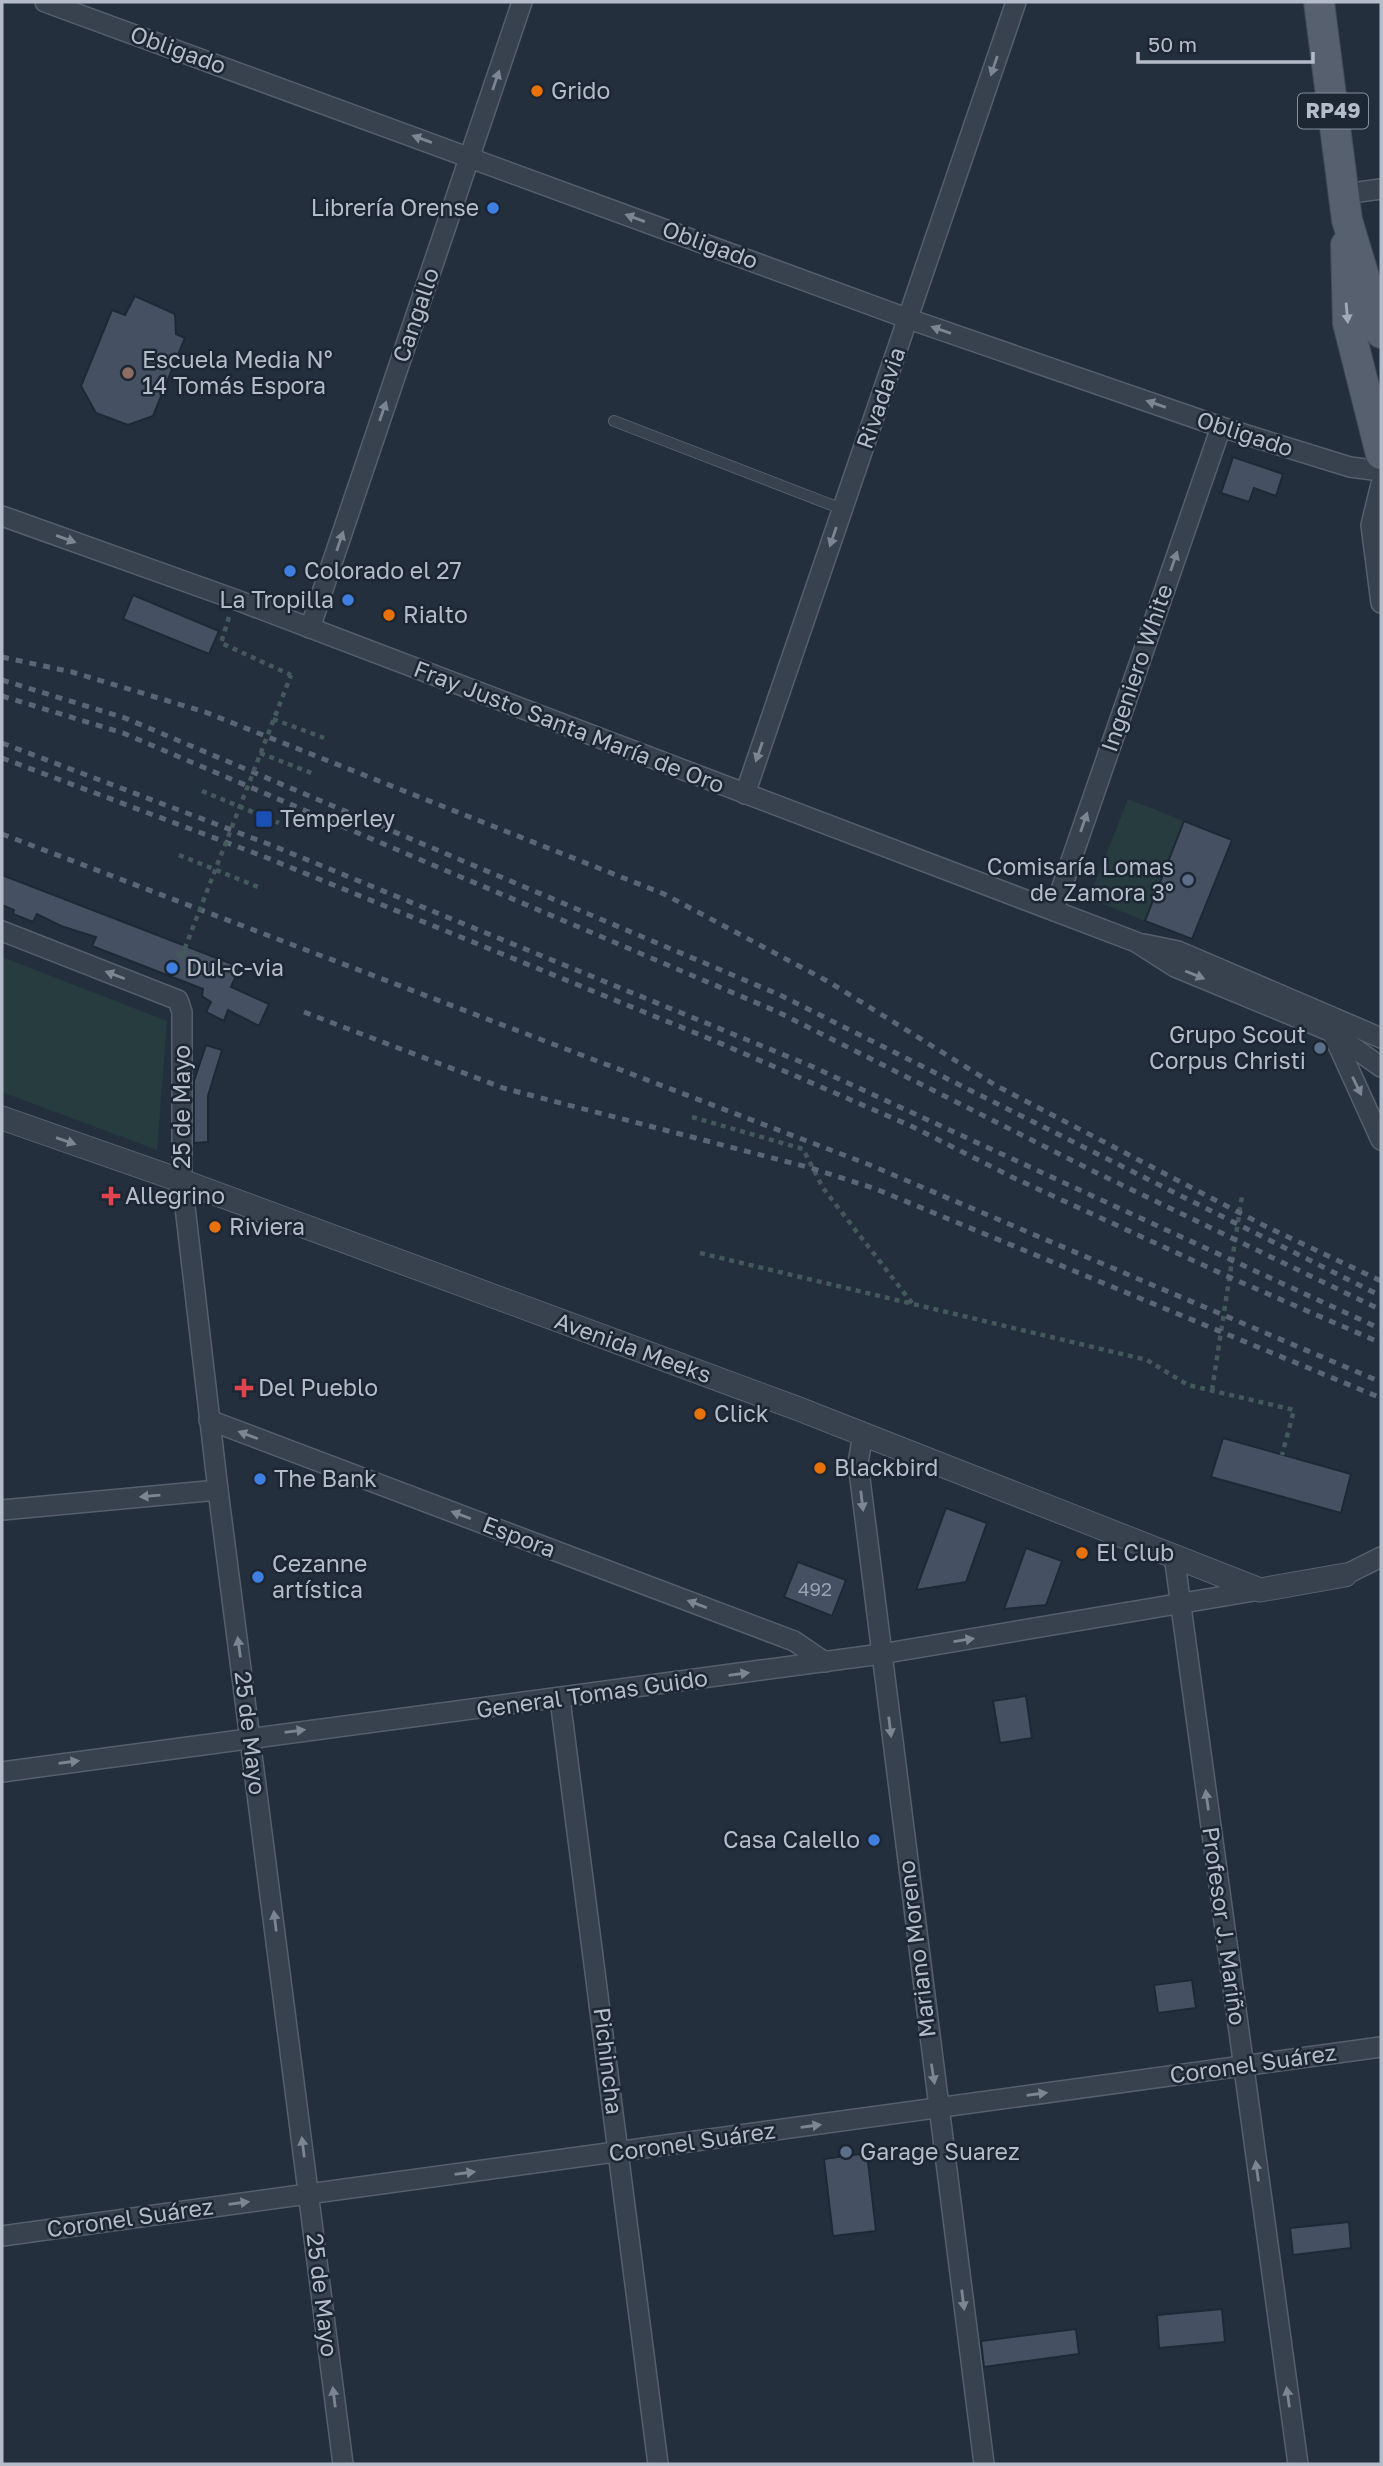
<svg xmlns="http://www.w3.org/2000/svg" width="1383" height="2466" font-family="'Golos Text',sans-serif">
<style>
.green{fill:#263c3f}
.building{fill:#455162;stroke:#1f2835;stroke-width:2}
.lines{fill:none;stroke-linecap:round;stroke-linejoin:round}
.service-casing{stroke:#565f6c;stroke-width:12}
.minor-casing{stroke:#565f6c;stroke-width:22}
.tertiary-casing{stroke:#565f6c;stroke-width:25}
.primary-casing{stroke:#414a57;stroke-width:32}
.path{stroke:#44595c;stroke-width:4.5;stroke-dasharray:5 5;stroke-linecap:butt}
.service{stroke:#38414e;stroke-width:10}
.minor{stroke:#38414e;stroke-width:19}
.tertiary{stroke:#38414e;stroke-width:23}
.primary{stroke:#56606e;stroke-width:30}
.rail{stroke:#5a6575;stroke-width:5;stroke-dasharray:7 7;stroke-linecap:butt}
.path-bridge{stroke:#44595c;stroke-width:4.5;stroke-dasharray:5 5;stroke-linecap:butt}
.oneway{fill:#7c8592}
.oneway2{fill:#a1aab7}
.food-dot{fill:#e8710a;stroke:#1d2633;stroke-width:2.5}
.shop-dot{fill:#3f7fe0;stroke:#1d2633;stroke-width:2.5}
.education-dot{fill:#8d6e63;stroke:#1d2633;stroke-width:2.5}
.transit-dot{fill:#1a4fb4;stroke:#1d2633;stroke-width:2.5}
.service-dot{fill:#5c6f8a;stroke:#1d2633;stroke-width:2.5}
.health-dot{fill:#e0444e;stroke:#1d2633;stroke-width:2.5}
.labels{text-anchor:middle;stroke-width:5;stroke-linejoin:round;paint-order:stroke}
.number-label{font-size:19px;fill:#98a1af}
.shield{fill:#1d2633;stroke:#878f9c;stroke-width:2}
.shield-label{font-size:21px;font-weight:bold;fill:#b4bcc9}
.street-label{font-size:23px;fill:#b4bcc9;stroke:#1d2633}
.poi-label{font-size:23px;fill:#b4bcc9;stroke:#1d2633;text-anchor:start}
</style>
<rect width="100%" height="100%" fill="#242f3e"/>
<g class="green">
<path d="M1128 799 1184 821 1145 921 1089 898Z"/>
<path d="M2 957 167 1021 157 1150 2 1092Z"/>
</g>
<g class="building">
<path d="M135 296 175 314 176 334 185 338 153 416 128 425 96 413 81 386 112 310 125 315Z"/>
<path d="M1233 457 1283 474 1276 496 1254 488 1249 502 1221 493Z"/>
<path d="M133 595 219 631 209 654 123 619Z"/>
<path d="M1184 821 1232 840 1192 939 1145 921Z"/>
<path d="M2 875 240 967 231 987 269 1004 259 1026 228 1010 224 1021 206 1012 211 1002 202 996 203 989 92 946 96 937 61 926 37 914 33 922 13 914 14 910 2 905Z"/>
<path d="M206 1045 222 1050 208 1096V1142L194 1143V1081Z"/>
<path d="M1223 1438 1351 1474 1341 1513 1211 1477Z"/>
<path d="M946 1508 987 1523 966 1582 916 1590Z"/>
<path d="M1026 1548 1062 1561 1046 1605 1004 1609Z"/>
<path d="M798 1562 846 1580 832 1616 784 1597Z"/>
<path d="M1026 1696 1032 1738 1000 1743 993 1701Z"/>
<path d="M1192 1980 1196 2008 1158 2013 1154 1985Z"/>
<path d="M867 2153 876 2231 833 2236 824 2159Z"/>
<path d="M1349 2222 1351 2248 1293 2255 1290 2228Z"/>
<path d="M1222 2309 1225 2342 1159 2348 1157 2315Z"/>
<path d="M1076 2329 1079 2354 984 2367 981 2341Z"/>
</g>
<g class="lines">
<defs>
<path id="service" d="M614 421 842 509"/>
<g id="minor">
<path d="M45 2 909 319 1221 427 1350 467 1381 471"/>
<path d="M1344 194 1381 189"/>
<path d="M1381 484 1371 525 1381 603"/>
<path d="M2 516 234 599 1136 942 1175 967 1332 1032 1381 1140"/>
<path d="M310 628 522 2"/>
<path d="M745 794 1016 2"/>
<path d="M1054 910 1221 427"/>
<path d="M2 931 178 1000 182 1012V1181L218 1490 343 2464"/>
<path d="M1144 944 1178 951 1381 1038"/>
<path d="M1332 1028V1032L1381 1067"/>
<path d="M209 1420 794 1641 825 1662"/>
<path d="M863 1434 858 1463 984 2464"/>
<path d="M2 1510 218 1490"/>
<path d="M1174 1555 1298 2464"/>
<path d="M1345 1575 1381 1557"/>
<path d="M560 1699 658 2464"/>
<path d="M2 1772 881 1654 1260 1590"/>
<path d="M2 2236 1381 2047"/>
</g>
<path id="tertiary" d="M2 1118 182 1181 799 1409 1260 1590 1345 1575"/>
<g id="primary">
<path d="M1319 2 1347 220 1381 333"/>
<path d="M1346 245 1348 323 1381 454"/>
</g>
</defs>
<use href="#service" class="service-casing"/>
<use href="#minor" class="minor-casing"/>
<use href="#tertiary" class="tertiary-casing"/>
<use href="#primary" class="primary-casing"/>
<g class="path">
<path d="M229 617 221 643 291 675"/>
<path d="M273 719 324 738"/>
<path d="M260 753 314 774"/>
<path d="M202 791 279 823"/>
<path d="M179 855 258 887"/>
<path d="M171 975 180 950 199 957 193 974 178 968 181 958"/>
<path d="M692 1117 803 1149 823 1188 912 1303"/>
<path d="M700 1253 1147 1360 1188 1385 1294 1410 1282 1455"/>
<path d="M1212 1390 1242 1196"/>
</g>
<use href="#service" class="service"/>
<use href="#minor" class="minor"/>
<use href="#tertiary" class="tertiary"/>
<use href="#primary" class="primary"/>
<g class="rail">
<path d="M2 657 72 672 205 712 664 894 829 982 995 1085 1265 1226 1381 1281"/>
<path d="M2 680 125 718 780 995 1381 1296"/>
<path d="M2 696 123 733 778 1012 1095 1172 1381 1310"/>
<path d="M2 743 271 845 811 1066 1381 1329"/>
<path d="M2 758 265 857 715 1041 911 1126 1014 1178 1229 1277 1381 1343"/>
<path d="M2 834 870 1165 1381 1382"/>
<path d="M304 1012 503 1088 811 1168 876 1189 1381 1398"/>
</g>
<path class="path-bridge" d="M181 958 291 675"/>
</g>
<defs><path id="oneway-solid" d="M-6-.8H1V-3.2L6.5 0L1 3.2V.8H-6Z" transform="scale(1.75)"/></defs>
<g class="oneway">
<use href="#oneway-solid" transform="translate(994 66) rotate(109)"/>
<use href="#oneway-solid" transform="translate(496 80) rotate(-71)"/>
<use href="#oneway-solid" transform="translate(422 139) rotate(-160)"/>
<use href="#oneway-solid" transform="translate(635 218) rotate(-160)"/>
<use href="#oneway-solid" transform="translate(941 330) rotate(-161)"/>
<use href="#oneway-solid" transform="translate(1156 404) rotate(-161)"/>
<use href="#oneway-solid" transform="translate(383 411) rotate(-71)"/>
<use href="#oneway-solid" transform="translate(833 537) rotate(109)"/>
<use href="#oneway-solid" transform="translate(66 539) rotate(20)"/>
<use href="#oneway-solid" transform="translate(340 541) rotate(-71)"/>
<use href="#oneway-solid" transform="translate(1174 561) rotate(-71)"/>
<use href="#oneway-solid" transform="translate(759 752) rotate(109)"/>
<use href="#oneway-solid" transform="translate(1084 822) rotate(-71)"/>
<use href="#oneway-solid" transform="translate(115 975) rotate(-159)"/>
<use href="#oneway-solid" transform="translate(1195 975) rotate(22)"/>
<use href="#oneway-solid" transform="translate(1357 1086) rotate(64)"/>
<use href="#oneway-solid" transform="translate(66 1141) rotate(19)"/>
<use href="#oneway-solid" transform="translate(248 1435) rotate(-159)"/>
<use href="#oneway-solid" transform="translate(150 1496) rotate(175)"/>
<use href="#oneway-solid" transform="translate(862 1501) rotate(83)"/>
<use href="#oneway-solid" transform="translate(461 1515) rotate(-159)"/>
<use href="#oneway-solid" transform="translate(697 1604) rotate(-159)"/>
<use href="#oneway-solid" transform="translate(964 1640) rotate(-9)"/>
<use href="#oneway-solid" transform="translate(239 1647) rotate(-98)"/>
<use href="#oneway-solid" transform="translate(739 1674) rotate(-8)"/>
<use href="#oneway-solid" transform="translate(890 1727) rotate(83)"/>
<use href="#oneway-solid" transform="translate(295 1731) rotate(-7)"/>
<use href="#oneway-solid" transform="translate(69 1762) rotate(-8)"/>
<use href="#oneway-solid" transform="translate(1207 1800) rotate(-98)"/>
<use href="#oneway-solid" transform="translate(275 1921) rotate(-97)"/>
<use href="#oneway-solid" transform="translate(933 2074) rotate(81)"/>
<use href="#oneway-solid" transform="translate(1037 2094) rotate(-8)"/>
<use href="#oneway-solid" transform="translate(811 2126) rotate(-8)"/>
<use href="#oneway-solid" transform="translate(303 2147) rotate(-97)"/>
<use href="#oneway-solid" transform="translate(1257 2171) rotate(-98)"/>
<use href="#oneway-solid" transform="translate(465 2173) rotate(-8)"/>
<use href="#oneway-solid" transform="translate(239 2203) rotate(-8)"/>
<use href="#oneway-solid" transform="translate(963 2300) rotate(83)"/>
<use href="#oneway-solid" transform="translate(334 2397) rotate(-97)"/>
<use href="#oneway-solid" transform="translate(1288 2397) rotate(-98)"/>
</g>
<use class="oneway2" href="#oneway-solid" transform="translate(1347 313) rotate(85)"/>
<g class="food-dot">
<circle cx="537" cy="91" r="7"/>
<circle cx="389" cy="615" r="7"/>
<circle cx="215" cy="1227" r="7"/>
<circle cx="700" cy="1414" r="7"/>
<circle cx="820" cy="1468" r="7"/>
<circle cx="1082" cy="1553" r="7"/>
</g>
<g class="shop-dot">
<circle cx="493" cy="208" r="7"/>
<circle cx="290" cy="571" r="7"/>
<circle cx="348" cy="600" r="7"/>
<circle cx="172" cy="968" r="7"/>
<circle cx="260" cy="1479" r="7"/>
<circle cx="258" cy="1577" r="7"/>
<circle cx="874" cy="1840" r="7"/>
</g>
<circle class="education-dot" cx="128" cy="373" r="7"/>
<rect class="transit-dot" x="255" y="810" width="18" height="18" rx="3.5"/>
<g class="service-dot">
<circle cx="1188" cy="880" r="7"/>
<circle cx="1320" cy="1048" r="7"/>
<circle cx="846" cy="2152" r="7"/>
</g>
<g class="health-dot">
<path d="M107.5 1185.5h7v7h7v7h-7v7h-7v-7h-7v-7h7z"/>
<path d="M240.5 1377.5h7v7h7v7h-7v7h-7v-7h-7v-7h7z"/>
</g>
<g class="labels">
<g class="number-label">
<text x="815" y="1596">492</text>
</g>
<rect class="shield" x="1298" y="93.5" width="70" height="35" rx="5"/>
<g class="shield-label">
<text x="1333" y="118">RP49</text>
</g>
<g class="street-label">
<text transform="translate(178 50) rotate(20)" y="8">Obligado</text>
<text transform="translate(710 245) rotate(20)" y="8">Obligado</text>
<text transform="translate(416 315) rotate(-71)" y="8">Cangallo</text>
<text transform="translate(881 398) rotate(-71)" y="8">Rivadavia</text>
<text transform="translate(1245 434) rotate(18)" y="8">Obligado</text>
<text transform="translate(1137 668) rotate(-71)" y="8">Ingeniero White</text>
<text transform="translate(569 727) rotate(21)" y="8">Fray Justo Santa María de Oro</text>
<text transform="translate(182 1107) rotate(-90)" y="8">25 de Mayo</text>
<text transform="translate(633 1348) rotate(20)" y="8">Avenida Meeks</text>
<text transform="translate(519 1537) rotate(21)" y="8">Espora</text>
<text transform="translate(592 1694) rotate(-8)" y="8">General Tomas Guido</text>
<text transform="translate(250 1733) rotate(83)" y="8">25 de Mayo</text>
<text transform="translate(1224 1926) rotate(82)" y="8">Profesor J. Mariño</text>
<text transform="translate(917 1949) rotate(-97)" y="8">Mariano Moreno</text>
<text transform="translate(608 2061) rotate(83)" y="8">Pichincha</text>
<text transform="translate(1253 2064) rotate(-8)" y="8">Coronel Suárez</text>
<text transform="translate(692 2142) rotate(-8)" y="8">Coronel Suárez</text>
<text transform="translate(130 2218) rotate(-8)" y="8">Coronel Suárez</text>
<text transform="translate(322 2295) rotate(83)" y="8">25 de Mayo</text>
</g>
<g class="poi-label">
<text x="551" y="99">Grido</text>
<text x="479" y="216" text-anchor="end">Librería Orense</text>
<text x="142" y="368">Escuela Media N°<tspan x="142" dy="26">14 Tomás Espora</tspan></text>
<text x="304" y="579">Colorado el 27</text>
<text x="334" y="608" text-anchor="end">La Tropilla</text>
<text x="403" y="623">Rialto</text>
<text x="280" y="827">Temperley</text>
<text x="1174" y="875" text-anchor="end">Comisaría Lomas<tspan x="1174" dy="26">de Zamora 3°</tspan></text>
<text x="186" y="976">Dul-c-via</text>
<text x="1306" y="1043" text-anchor="end">Grupo Scout<tspan x="1306" dy="26">Corpus Christi</tspan></text>
<text x="125" y="1204">Allegrino</text>
<text x="229" y="1235">Riviera</text>
<text x="258" y="1396">Del Pueblo</text>
<text x="714" y="1422">Click</text>
<text x="834" y="1476">Blackbird</text>
<text x="274" y="1487">The Bank</text>
<text x="1096" y="1561">El Club</text>
<text x="272" y="1572">Cezanne<tspan x="272" dy="26">artística</tspan></text>
<text x="860" y="1848" text-anchor="end">Casa Calello</text>
<text x="860" y="2160">Garage Suarez</text>
</g>
</g>
<rect width="1383" height="2466" fill="none" stroke="#b4bcc9" stroke-width="7"/>
<path d="M1138 52v10h175v-10" fill="none" stroke="#b4bcc9" stroke-width="3.5"/>
<text x="1148" y="52" font-size="21" fill="#b4bcc9" stroke="#1d2633" stroke-width="5" paint-order="stroke">50 m</text>
</svg>
